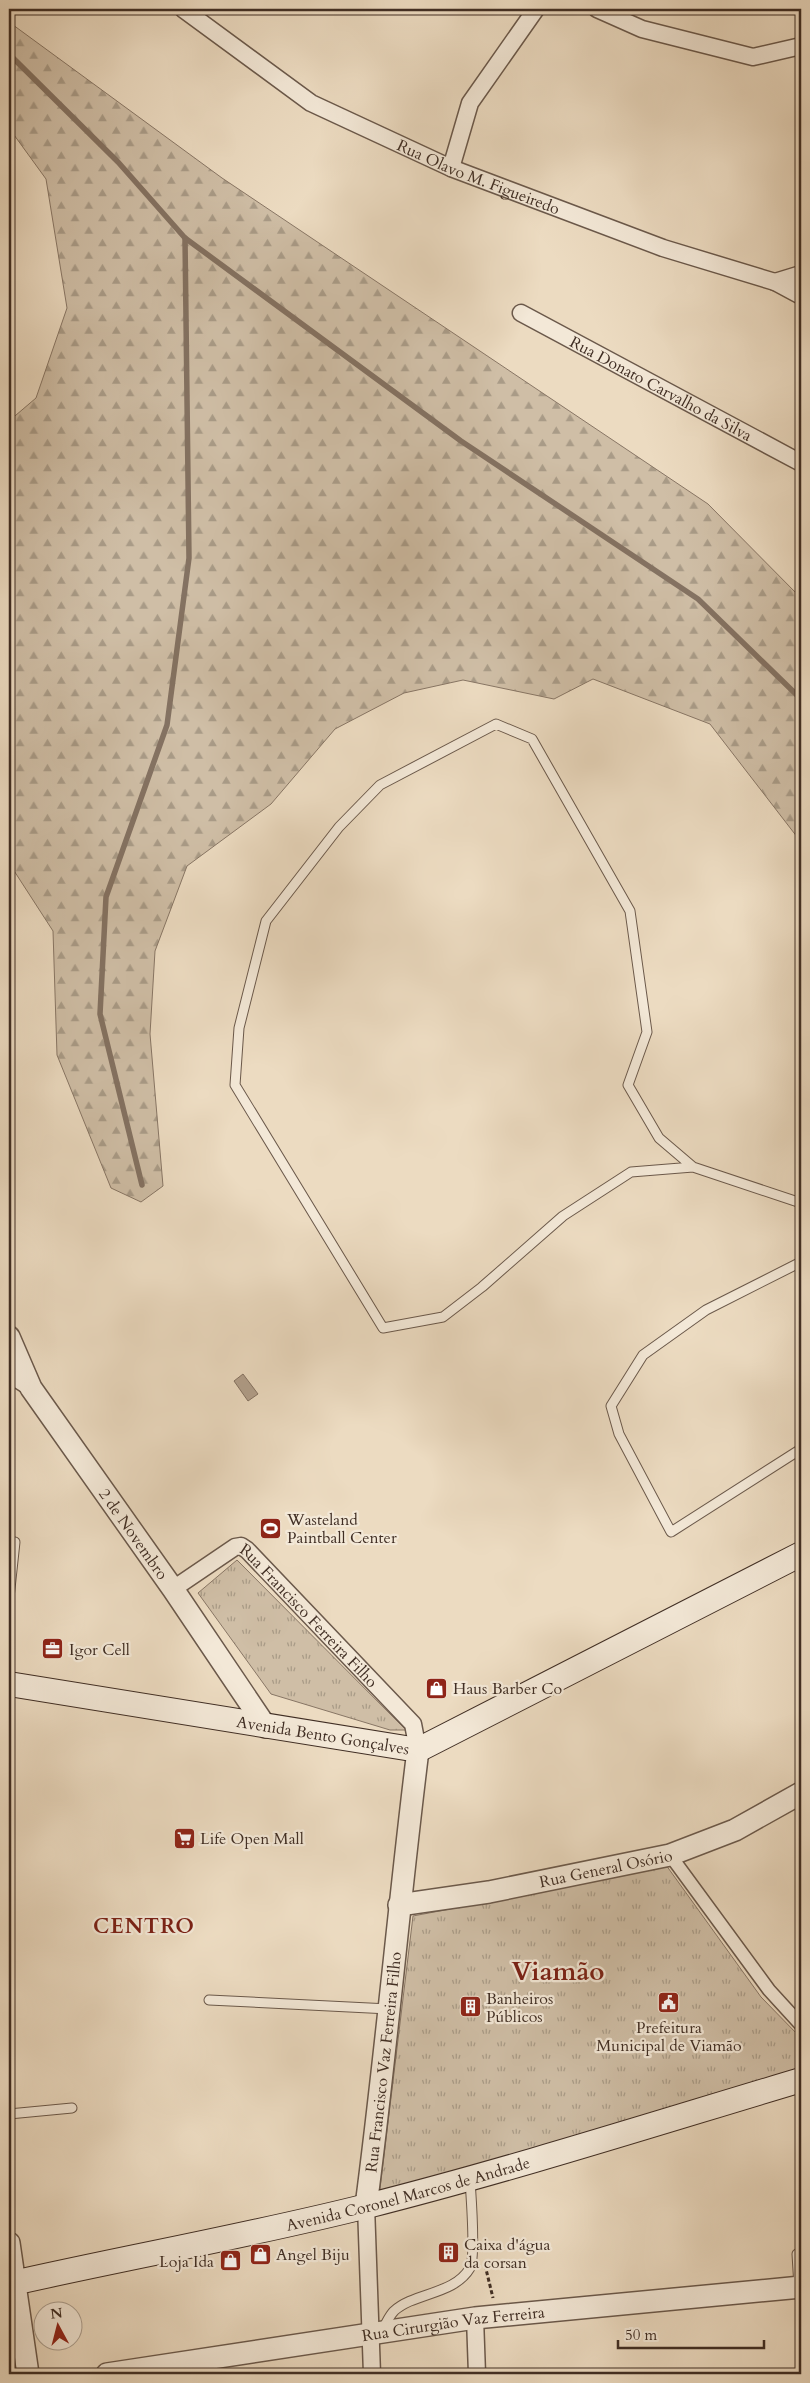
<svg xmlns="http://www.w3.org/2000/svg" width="810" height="2383" font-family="Cardo,serif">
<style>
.forest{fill:url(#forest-firs);stroke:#887665}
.park{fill:url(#park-tufts);stroke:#887665}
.water{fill:#b2a08c;stroke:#847262}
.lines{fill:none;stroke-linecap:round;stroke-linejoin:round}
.stream{stroke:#847262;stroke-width:5.5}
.service-casing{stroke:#6b594b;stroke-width:11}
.pedestrian-casing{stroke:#6b594b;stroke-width:15}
.minor-casing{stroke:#6b594b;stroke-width:19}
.tertiary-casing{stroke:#6b594b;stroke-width:24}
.secondary-casing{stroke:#402e24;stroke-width:26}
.path{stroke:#402e24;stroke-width:3;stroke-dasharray:4 2.5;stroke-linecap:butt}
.service{stroke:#f3e8d7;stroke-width:9}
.pedestrian{stroke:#f3e8d7;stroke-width:12}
.minor{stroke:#f3e8d7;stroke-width:16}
.tertiary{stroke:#f3e8d7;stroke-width:21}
.secondary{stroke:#f3e8d7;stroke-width:24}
.labels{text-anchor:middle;stroke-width:4.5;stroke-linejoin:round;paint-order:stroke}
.street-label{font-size:16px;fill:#402e24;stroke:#f3e8d7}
.poi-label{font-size:16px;fill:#402e24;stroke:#f3e8d7;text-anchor:start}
.district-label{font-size:21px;font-weight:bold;letter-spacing:1px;fill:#7a1f14;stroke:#f3e8d7}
.town-label{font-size:26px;font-weight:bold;fill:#7a1f14;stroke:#f3e8d7}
</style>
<defs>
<pattern id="forest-firs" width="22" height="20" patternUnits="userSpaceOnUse" patternTransform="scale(1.25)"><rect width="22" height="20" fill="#cfbea6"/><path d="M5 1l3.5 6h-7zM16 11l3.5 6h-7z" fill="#a99b87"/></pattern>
<pattern id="park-tufts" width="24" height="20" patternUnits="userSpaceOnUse" patternTransform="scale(1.25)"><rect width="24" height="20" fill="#cfbea6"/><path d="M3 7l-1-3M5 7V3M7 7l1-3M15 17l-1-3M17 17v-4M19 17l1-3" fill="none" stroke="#a99b87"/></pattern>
</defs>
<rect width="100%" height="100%" fill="#ecdbc1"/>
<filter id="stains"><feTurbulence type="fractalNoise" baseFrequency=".004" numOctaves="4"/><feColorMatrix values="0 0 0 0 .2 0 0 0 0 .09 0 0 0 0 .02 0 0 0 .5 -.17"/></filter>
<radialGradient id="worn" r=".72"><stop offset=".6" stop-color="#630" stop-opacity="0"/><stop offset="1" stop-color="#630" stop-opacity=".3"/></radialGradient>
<path class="forest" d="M9 22 222 178 708 504 801 598V842L710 724 593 679 554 699 463 680 404 693 335 729 271 804 187 866 155 951 150 1034 163 1186 141 1202 111 1188 57 1055 53 931 9 863V421L36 398 67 308 46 179 9 128Z"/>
<g class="park">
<path d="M237 1560 406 1730H390L271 1694 198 1593Z"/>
<path d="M666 1865 761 1997 801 2038V2073L379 2197 413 1916 556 1889Z"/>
</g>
<path class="water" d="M243 1374 258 1394 248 1401 234 1381Z"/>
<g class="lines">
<g class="stream">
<path d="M9 54 118 162 185 238 461 441 698 599 801 699"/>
<path d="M142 1185 100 1014 106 897 167 725 189 558 185 238"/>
</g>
<defs>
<g id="service">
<path d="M693 1167 631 1172 563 1216 482 1287 443 1317 383 1328 235 1085 239 1028 266 921 339 827 380 785 496 724 532 739 630 911 647 1032 628 1085 659 1138 693 1167 801 1203"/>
<path d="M801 1262 706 1310 643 1355 611 1406 619 1434 671 1532 801 1449"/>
<path d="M9 1598 15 1542"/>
<path d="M209 2000 389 2009"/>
<path d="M9 2114 72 2108"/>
<path d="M797 2254 799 2287"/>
<path d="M382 2330C386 2324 389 2316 394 2311 415 2292 454 2295 470 2268 476 2257 471 2196 470 2180"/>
</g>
<path id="pedestrian" d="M670 1855 769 1990 801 2025"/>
<g id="minor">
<path id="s1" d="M183 9 311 103 451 168 663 248 775 282 801 296"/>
<path d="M597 9 642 29 753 57 801 46"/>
<path d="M451 168 470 103 536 9"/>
<path d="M775 282 801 274"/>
<path id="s2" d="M521 313 801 463"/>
<path d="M9 1374 31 1388"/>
<path id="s3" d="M173 1589 235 1547 241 1546 247 1550 413 1724 418 1750"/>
<path d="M366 2206 372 2374"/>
<path d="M475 2318 477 2374"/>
</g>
<g id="tertiary">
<path id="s4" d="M9 1337 31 1388 173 1589 266 1727"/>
<path id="s5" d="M399 1905 489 1892 670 1855 735 1830 801 1793"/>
<path id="s6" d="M366 2206C386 2055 399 1902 418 1750"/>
<path d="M9 2243 28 2374"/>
<path id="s7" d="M107 2374 475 2318 801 2287"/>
</g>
<g id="secondary">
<path id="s8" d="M9 1684 418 1750 801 1554"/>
<path id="s9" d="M9 2284C128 2257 248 2236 367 2206 513 2169 657 2123 801 2080"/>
</g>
</defs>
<use href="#service" class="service-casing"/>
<use href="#pedestrian" class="pedestrian-casing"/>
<use href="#minor" class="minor-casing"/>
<use href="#tertiary" class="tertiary-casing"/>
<use href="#secondary" class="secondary-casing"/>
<path class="path" d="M485 2265 493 2298"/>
<use href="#service" class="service"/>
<use href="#pedestrian" class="pedestrian"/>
<use href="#minor" class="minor"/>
<use href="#tertiary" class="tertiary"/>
<use href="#secondary" class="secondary"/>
</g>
<defs>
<symbol id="stadium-square" viewBox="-11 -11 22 22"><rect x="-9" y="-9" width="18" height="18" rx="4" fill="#8f2418" stroke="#f3e8d7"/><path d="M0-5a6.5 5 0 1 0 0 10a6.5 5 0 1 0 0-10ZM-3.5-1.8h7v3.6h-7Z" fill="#fff"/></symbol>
<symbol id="office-square" viewBox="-11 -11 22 22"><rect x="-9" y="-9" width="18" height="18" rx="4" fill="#8f2418" stroke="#f3e8d7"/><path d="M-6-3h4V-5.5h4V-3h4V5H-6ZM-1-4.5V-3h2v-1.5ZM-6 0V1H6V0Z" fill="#fff"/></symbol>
<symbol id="shop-square" viewBox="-11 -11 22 22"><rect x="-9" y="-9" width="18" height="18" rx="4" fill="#8f2418" stroke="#f3e8d7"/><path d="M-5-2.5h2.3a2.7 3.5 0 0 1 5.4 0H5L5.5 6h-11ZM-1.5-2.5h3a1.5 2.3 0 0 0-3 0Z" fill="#fff"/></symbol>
<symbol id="supermarket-square" viewBox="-11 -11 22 22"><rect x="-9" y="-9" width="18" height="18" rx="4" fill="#8f2418" stroke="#f3e8d7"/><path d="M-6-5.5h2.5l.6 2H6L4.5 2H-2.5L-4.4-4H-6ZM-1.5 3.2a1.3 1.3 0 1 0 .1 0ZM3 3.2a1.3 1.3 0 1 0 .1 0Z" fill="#fff"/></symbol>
<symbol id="civic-square" viewBox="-11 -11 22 22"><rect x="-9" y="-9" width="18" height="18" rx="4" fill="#8f2418" stroke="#f3e8d7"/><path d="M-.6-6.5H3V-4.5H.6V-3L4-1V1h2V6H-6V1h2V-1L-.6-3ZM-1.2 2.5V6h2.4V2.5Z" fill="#fff"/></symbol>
<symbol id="building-square" viewBox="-11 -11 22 22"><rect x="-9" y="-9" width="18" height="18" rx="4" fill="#8f2418" stroke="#f3e8d7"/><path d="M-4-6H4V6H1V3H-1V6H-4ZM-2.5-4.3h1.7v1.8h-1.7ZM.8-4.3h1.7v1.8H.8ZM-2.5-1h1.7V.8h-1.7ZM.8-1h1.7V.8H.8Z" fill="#fff"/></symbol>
</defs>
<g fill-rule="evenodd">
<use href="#stadium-square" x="258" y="1516" width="25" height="25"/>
<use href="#office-square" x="40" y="1636" width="25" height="25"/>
<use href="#shop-square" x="424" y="1676" width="25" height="25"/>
<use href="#supermarket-square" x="172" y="1826" width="25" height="25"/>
<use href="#civic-square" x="656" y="1990" width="25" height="25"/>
<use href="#building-square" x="458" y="1994" width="25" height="25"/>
<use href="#building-square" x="436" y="2240" width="25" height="25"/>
<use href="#shop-square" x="248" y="2242" width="25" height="25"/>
<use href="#shop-square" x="218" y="2248" width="25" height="25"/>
</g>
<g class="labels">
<g class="street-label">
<text dy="6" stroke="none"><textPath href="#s1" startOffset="342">Rua Olavo M. Figueiredo</textPath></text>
<text dy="6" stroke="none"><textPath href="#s2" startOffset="159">Rua Donato Carvalho da Silva</textPath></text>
<text dy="6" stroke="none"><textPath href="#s4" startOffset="234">2 de Novembro</textPath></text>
<text dy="6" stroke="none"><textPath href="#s3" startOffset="178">Rua Francisco Ferreira Filho</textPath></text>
<text dy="6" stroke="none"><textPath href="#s8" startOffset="318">Avenida Bento Gonçalves</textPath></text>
<text dy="6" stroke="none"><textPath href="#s5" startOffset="210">Rua General Osório</textPath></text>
<text dy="6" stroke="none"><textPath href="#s6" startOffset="145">Rua Francisco Vaz Ferreira Filho</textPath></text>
<text dy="6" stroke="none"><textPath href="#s9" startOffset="409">Avenida Coronel Marcos de Andrade</textPath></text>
<text dy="6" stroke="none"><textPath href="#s7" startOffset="350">Rua Cirurgião Vaz Ferreira</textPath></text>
</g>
<g class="poi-label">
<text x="287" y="1525">Wasteland<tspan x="287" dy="18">Paintball Center</tspan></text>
<text x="69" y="1655">Igor Cell</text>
<text x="453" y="1694">Haus Barber Co</text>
<text x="200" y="1844">Life Open Mall</text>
<text x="486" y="2004">Banheiros<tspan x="486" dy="18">Públicos</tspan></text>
<text x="669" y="2033" text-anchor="middle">Prefeitura<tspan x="669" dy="18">Municipal de Viamão</tspan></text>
<text x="464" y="2250">Caixa d'água<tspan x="464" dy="18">da corsan</tspan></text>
<text x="276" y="2260">Angel Biju</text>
<text x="214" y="2267" text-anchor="end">Loja Ida</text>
</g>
<g class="district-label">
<text x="144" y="1933">CENTRO</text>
</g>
<g class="town-label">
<text x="558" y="1980">Viamão</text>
</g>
</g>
<rect width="810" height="2383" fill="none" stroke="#ecdbc1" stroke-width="30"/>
<rect x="10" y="10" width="790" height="2363" fill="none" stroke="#402e24" stroke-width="2.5"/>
<rect x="15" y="15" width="780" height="2353" fill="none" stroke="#402e24"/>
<g transform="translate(58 2326) rotate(353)"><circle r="24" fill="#f3e8d7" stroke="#ab9e8f"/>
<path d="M0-4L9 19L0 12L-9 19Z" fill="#8f2418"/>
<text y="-8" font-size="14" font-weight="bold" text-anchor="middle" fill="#402e24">N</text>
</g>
<path d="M618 2340v8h146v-8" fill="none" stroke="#402e24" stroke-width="2.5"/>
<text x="625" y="2340" font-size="15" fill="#402e24" stroke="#f3e8d7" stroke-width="4" paint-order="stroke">50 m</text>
<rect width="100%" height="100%" filter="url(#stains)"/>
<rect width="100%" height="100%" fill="url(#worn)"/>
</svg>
